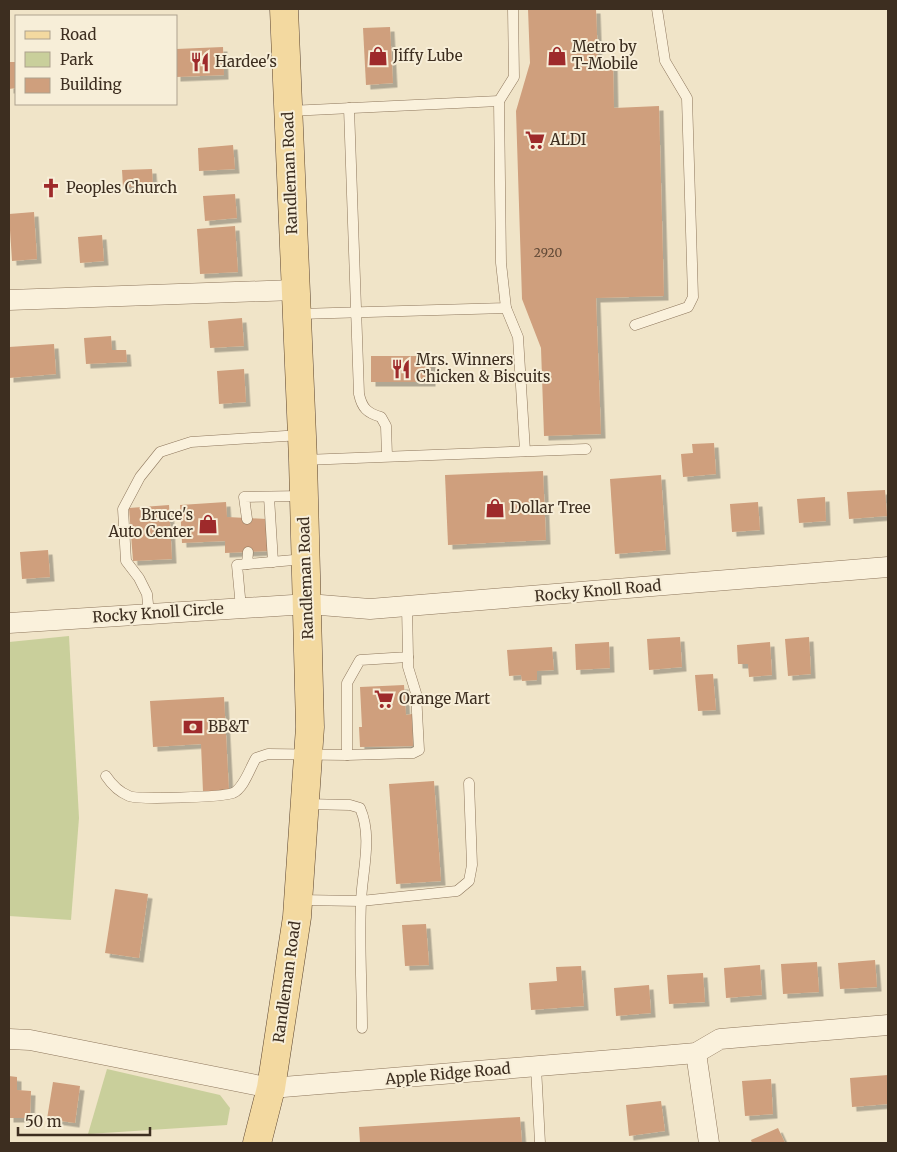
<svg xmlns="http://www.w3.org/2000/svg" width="897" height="1152" font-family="Merriweather,serif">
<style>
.green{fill:#c9cf9b}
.building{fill:#cf9f7d;filter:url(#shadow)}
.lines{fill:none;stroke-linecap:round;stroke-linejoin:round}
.lane-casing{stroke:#8d765c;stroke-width:11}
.street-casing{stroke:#8d765c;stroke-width:21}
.primary-casing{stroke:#5b4430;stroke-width:29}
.lane{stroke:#faf1dc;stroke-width:10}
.street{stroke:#faf1dc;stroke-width:20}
.primary{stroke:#f3d9a0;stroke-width:28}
.labels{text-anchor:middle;stroke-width:4;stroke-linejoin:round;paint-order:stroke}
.number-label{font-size:12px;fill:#624a37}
.poi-label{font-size:15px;fill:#3d2e20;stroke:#f7eed8;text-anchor:start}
.street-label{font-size:15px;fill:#3d2e20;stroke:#f7eed8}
</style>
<defs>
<filter id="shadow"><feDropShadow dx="4.5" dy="4.5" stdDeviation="0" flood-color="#0004"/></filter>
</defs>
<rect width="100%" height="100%" fill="#f0e4c8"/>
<g class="green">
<path d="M69 636 79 818 71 920 9 916V642Z"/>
<path d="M107 1069 220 1095 230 1108 227 1125 88 1134Z"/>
</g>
<g class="building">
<path d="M528 9H596L598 60 613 59 614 108 659 106 664 296 596 298 601 434 544 436 541 348 522 299 516 111 530 63Z"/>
<path d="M390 27 393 83 366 85 363 28Z"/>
<path d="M223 47 224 75 176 77V49Z"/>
<path d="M9 62H16V88L9 89Z"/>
<path d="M233 145 235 169 199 171 198 148Z"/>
<path d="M152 169 153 186 123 187 122 170Z"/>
<path d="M235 194 237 218 205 221 203 196Z"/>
<path d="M34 212 37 259 12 261 9 214Z"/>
<path d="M235 226 238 272 200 274 197 229Z"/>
<path d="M102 235 104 261 80 263 78 237Z"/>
<path d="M242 318 244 346 210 348 208 321Z"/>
<path d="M111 336 112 350H126L127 362 86 364 84 338Z"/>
<path d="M54 344 56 374 9 378V347Z"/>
<rect x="371" y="356" width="60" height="26"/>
<path d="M244 369 246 402 219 404 217 371Z"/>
<path d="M714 443 716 474 683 477 681 454 693 453 692 444Z"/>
<path d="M543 471 546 540 448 545 445 475Z"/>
<path d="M661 475 666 550 615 554 610 479Z"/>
<path d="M885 490 887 516 849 519 847 492Z"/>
<path d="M825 497 826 521 799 523 797 499Z"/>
<path d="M226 502 227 517 267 519 268 551 225 553V541L182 543 180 505Z"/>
<path d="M758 502 760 530 732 532 730 504Z"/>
<path d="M169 505 172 559 133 561 129 508Z"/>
<path d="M48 550 50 577 22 579 20 552Z"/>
<path d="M680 637 682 667 649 670 647 639Z"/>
<path d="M809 637 811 674 788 676 785 639Z"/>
<path d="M609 642 610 668 576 670 575 644Z"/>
<path d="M770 642 772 675 749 677 748 664H738L737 645Z"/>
<path d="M552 647 554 670 537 671V680L522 681 521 675 509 676 507 650Z"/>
<path d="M713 674 716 710 698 711 695 675Z"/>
<path d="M404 685 406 715 412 714 413 746 360 747 359 727H362L360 687Z"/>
<path d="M224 697 229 791 203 792 201 744 153 747 150 701Z"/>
<path d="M434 781 441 881 396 884 389 784Z"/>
<path d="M115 889 148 894 139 958 105 953Z"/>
<path d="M426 924 429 965 405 966 402 925Z"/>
<path d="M875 960 877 987 840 989 838 963Z"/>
<path d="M817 962 819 992 783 994 781 964Z"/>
<path d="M760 965 762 995 726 998 724 968Z"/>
<path d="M581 966 584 1006 531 1010 529 983 557 981 556 967Z"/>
<path d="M703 973 705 1002 669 1004 667 975Z"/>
<path d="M649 985 651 1013 616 1016 614 988Z"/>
<path d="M888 1075V1104L852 1107 850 1078Z"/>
<path d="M9 1076 17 1077V1090L31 1091 30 1118H9Z"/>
<path d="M771 1079 773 1114 745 1116 742 1081Z"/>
<path d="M53 1082 80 1086 75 1123 47 1119Z"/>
<path d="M661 1101 665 1131 629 1136 626 1105Z"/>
<path d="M520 1117 522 1143H360L359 1127Z"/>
<path d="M778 1128 785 1143H752L751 1140Z"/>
</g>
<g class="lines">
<defs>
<g id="lane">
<path d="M349 108 359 394C362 408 367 413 381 417L386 426 387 456"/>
<path d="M289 111 499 101"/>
<path d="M506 308 518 337 525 451"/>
<path d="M299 314 506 308 501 263 499 101 514 77 513 9"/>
<path d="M635 325 688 307 693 297 687 98 665 61 657 9"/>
<path d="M304 460 586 449"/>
<path d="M269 497 273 562"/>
<path d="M247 519 244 497 303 496"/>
<path d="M247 564 248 552"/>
<path d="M241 608 237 565 305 559"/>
<path d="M149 614 147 594 139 578 126 561 123 509 140 477 160 452 191 442 301 435"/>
<path d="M347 755 413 753 419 750 416 693 408 667V657"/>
<path d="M106 776C112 785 119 792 129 796 139 800 223 797 233 793 244 788 250 768 256 758L268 754 347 755V683L360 660 408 657 407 606"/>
<path d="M305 804 350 805 360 808C373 837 362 872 361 902 359 944 362 987 362 1028"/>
<path d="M299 900 361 901 457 891 469 881 472 865 469 783"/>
<path d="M536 1067 540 1143"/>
</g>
<g id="street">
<path d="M9 300 294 290"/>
<path d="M9 623 308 604 370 609 888 567"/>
<path d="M9 1039 30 1040 271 1088 661 1056 696 1053 720 1039 888 1025"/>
<path d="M696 1053 709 1143"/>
</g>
<path id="primary" d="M257 1143 271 1088 297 917 310 727 303 460 284 9"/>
</defs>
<use href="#lane" class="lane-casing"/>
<use href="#street" class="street-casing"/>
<use href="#primary" class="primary-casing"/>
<use href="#lane" class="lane"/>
<use href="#street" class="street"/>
<use href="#primary" class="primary"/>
</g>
<defs>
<symbol id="shop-bare" viewBox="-9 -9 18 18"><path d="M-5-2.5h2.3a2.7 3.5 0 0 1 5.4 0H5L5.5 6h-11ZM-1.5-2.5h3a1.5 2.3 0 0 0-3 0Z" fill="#9e2a2b" stroke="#f7eed8" stroke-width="2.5" paint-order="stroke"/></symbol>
<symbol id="restaurant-bare" viewBox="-9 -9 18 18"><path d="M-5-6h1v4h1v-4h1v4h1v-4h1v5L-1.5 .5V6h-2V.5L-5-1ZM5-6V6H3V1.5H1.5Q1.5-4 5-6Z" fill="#9e2a2b" stroke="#f7eed8" stroke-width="2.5" paint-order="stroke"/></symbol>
<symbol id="supermarket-bare" viewBox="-9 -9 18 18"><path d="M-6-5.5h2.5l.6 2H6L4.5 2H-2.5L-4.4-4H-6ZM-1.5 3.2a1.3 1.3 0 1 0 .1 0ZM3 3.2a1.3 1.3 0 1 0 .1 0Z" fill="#9e2a2b" stroke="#f7eed8" stroke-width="2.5" paint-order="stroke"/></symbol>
<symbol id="church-bare" viewBox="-9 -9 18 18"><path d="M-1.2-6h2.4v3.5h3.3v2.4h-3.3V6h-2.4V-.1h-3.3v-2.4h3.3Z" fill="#9e2a2b" stroke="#f7eed8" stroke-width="2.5" paint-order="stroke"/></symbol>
<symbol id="bank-bare" viewBox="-9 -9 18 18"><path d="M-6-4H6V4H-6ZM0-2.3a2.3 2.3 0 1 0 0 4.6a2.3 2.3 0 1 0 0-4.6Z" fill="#9e2a2b" stroke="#f7eed8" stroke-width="2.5" paint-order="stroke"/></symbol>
</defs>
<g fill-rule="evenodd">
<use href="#shop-bare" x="364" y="42" width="28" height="28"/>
<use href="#shop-bare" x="543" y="42" width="28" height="28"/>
<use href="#restaurant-bare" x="186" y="48" width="28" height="28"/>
<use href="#supermarket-bare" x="521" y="126" width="28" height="28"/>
<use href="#church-bare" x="37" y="174" width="28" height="28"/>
<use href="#restaurant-bare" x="387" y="355" width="28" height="28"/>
<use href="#shop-bare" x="481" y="494" width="28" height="28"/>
<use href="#shop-bare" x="194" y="510" width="28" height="28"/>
<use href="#supermarket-bare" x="370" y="685" width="28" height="28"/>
<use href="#bank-bare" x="179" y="713" width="28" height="28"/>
</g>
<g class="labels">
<g class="number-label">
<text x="548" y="257">2920</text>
</g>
<g class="poi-label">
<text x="572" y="52">Metro by<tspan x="572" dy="17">T-Mobile</tspan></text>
<text x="393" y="61">Jiffy Lube</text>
<text x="215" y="67">Hardee's</text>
<text x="550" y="145">ALDI</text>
<text x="66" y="193">Peoples Church</text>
<text x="416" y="365">Mrs. Winners<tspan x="416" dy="17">Chicken &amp; Biscuits</tspan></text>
<text x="510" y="513">Dollar Tree</text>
<text x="193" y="520" text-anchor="end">Bruce's<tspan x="193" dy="17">Auto Center</tspan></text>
<text x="399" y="704">Orange Mart</text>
<text x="208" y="732">BB&amp;T</text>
</g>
<g class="street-label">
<text transform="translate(290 173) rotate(-92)" y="5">Randleman Road</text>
<text transform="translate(306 578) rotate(-92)" y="5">Randleman Road</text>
<text transform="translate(598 591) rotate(-5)" y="5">Rocky Knoll Road</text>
<text transform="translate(158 613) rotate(-4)" y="5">Rocky Knoll Circle</text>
<text transform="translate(287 982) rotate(-82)" y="5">Randleman Road</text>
<text transform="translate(448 1074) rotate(-5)" y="5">Apple Ridge Road</text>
</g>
</g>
<rect width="897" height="1152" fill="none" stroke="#3d2e20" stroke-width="20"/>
<rect x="15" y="15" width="162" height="90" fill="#f7eed8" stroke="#ada18e"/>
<rect x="25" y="31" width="25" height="8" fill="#f3d9a0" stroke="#ada18e"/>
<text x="60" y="40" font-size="15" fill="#3d2e20">Road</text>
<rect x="25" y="52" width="25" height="15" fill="#c9cf9b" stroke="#ada18e"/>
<text x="60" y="65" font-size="15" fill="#3d2e20">Park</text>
<rect x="25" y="78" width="25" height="15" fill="#cf9f7d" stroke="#ada18e"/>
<text x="60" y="90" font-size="15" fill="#3d2e20">Building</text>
<path d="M18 1127v8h132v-8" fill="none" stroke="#3d2e20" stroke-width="2.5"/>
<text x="25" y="1127" font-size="15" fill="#3d2e20" stroke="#f7eed8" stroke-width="4" paint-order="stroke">50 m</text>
</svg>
